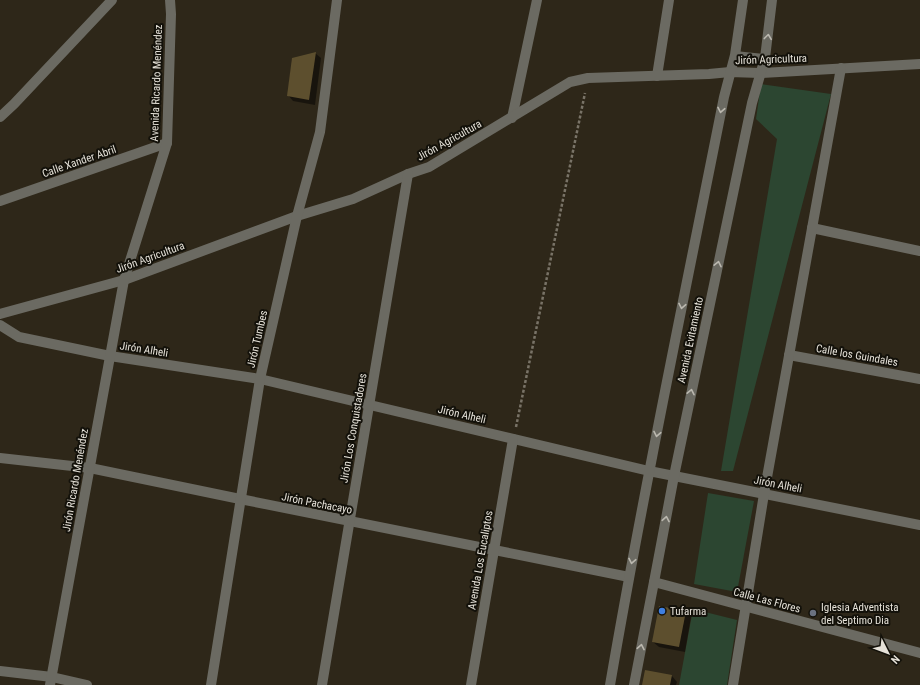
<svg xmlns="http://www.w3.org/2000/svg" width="920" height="685" font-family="'Roboto Condensed',sans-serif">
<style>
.grass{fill:#2c4631}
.shadow{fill:#0007}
.building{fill:#5d4f2e}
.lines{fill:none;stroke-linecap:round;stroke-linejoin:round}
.path{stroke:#797367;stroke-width:2.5;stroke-dasharray:3 2;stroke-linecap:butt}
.service{stroke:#6b6a62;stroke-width:8}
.minor{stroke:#6b6a62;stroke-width:10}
.tertiary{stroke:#6b6a62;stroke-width:10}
.oneway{stroke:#bbb8af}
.shop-dot{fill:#3f7fe0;stroke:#13110a;stroke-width:1.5}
.worship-dot{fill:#6b7280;stroke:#13110a;stroke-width:1.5}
.labels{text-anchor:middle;stroke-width:4;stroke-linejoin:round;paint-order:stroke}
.street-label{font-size:11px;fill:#e6e2d9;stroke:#13110a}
.poi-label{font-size:11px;fill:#e6e2d9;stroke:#13110a;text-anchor:start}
</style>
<rect width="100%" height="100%" fill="#2e2719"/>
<g class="grass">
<path d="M761 84 831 94 733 471H721L777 139 756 119Z"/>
<path d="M708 493 754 501 737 592 694 584Z"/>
<path d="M693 609 737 620 727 685H679Z"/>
</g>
<g class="shadow">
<path d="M315 53 321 58 315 105 293 101 288 95Z"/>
<path d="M685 612 691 617 685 652 659 647 653 642Z"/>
<path d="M646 671 672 676 677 682 676 685H643Z"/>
</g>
<g class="building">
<path d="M316 52 309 100 287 96 292 58Z"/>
<path d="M659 606 686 611 679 647 652 642Z"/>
<path d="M645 670 672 675 670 685H642Z"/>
</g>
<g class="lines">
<path class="path" d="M516 427 585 93"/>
<path class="service" d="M735 55 765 58"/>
<g class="minor">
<path d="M657 76 669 0"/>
<path d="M0 117 14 104 112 0"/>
<path d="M512 118 537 0"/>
<path d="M0 201 167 143"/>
<path d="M812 228 920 251"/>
<path d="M0 314 124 280 297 216 353 199 408 174 429 167 570 82 588 78 709 74 730 72 760 73 920 64"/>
<path d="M0 325 19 337 110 356 260 379 649 471 920 525"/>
<path d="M789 355 920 379"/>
<path d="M0 458 90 468 240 499 629 577"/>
<path d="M654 582 920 653"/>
<path d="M0 671 52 677 87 685"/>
<path d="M50 685 124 280 167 143 171 14 170 0"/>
<path d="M211 685 260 379 297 216 320 132 337 0"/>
<path d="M322 685 408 174"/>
<path d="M471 685 513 439"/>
<path d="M733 685 764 494 841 68"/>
</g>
<g class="tertiary">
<path d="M610 685C644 488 685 293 724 97L735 55 743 0"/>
<path d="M634 685 654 582 674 476 752 103 765 58 772 0"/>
</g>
</g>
<defs><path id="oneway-chevron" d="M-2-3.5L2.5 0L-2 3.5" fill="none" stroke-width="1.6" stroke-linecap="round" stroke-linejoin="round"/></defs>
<g class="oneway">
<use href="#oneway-chevron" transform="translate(768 37) rotate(-83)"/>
<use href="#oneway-chevron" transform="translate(721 110) rotate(101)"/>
<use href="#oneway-chevron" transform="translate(718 264) rotate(-78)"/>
<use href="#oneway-chevron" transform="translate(682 306) rotate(101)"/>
<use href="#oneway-chevron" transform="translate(691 392) rotate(-78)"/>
<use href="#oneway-chevron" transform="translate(657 434) rotate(101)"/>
<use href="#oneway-chevron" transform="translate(666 519) rotate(-80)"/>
<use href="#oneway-chevron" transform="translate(632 561) rotate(101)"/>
<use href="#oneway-chevron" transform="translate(641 647) rotate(-79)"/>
</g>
<circle class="shop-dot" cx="662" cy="611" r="4"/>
<circle class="worship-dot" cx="813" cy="613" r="4"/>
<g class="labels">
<g class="street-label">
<text transform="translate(771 59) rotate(-2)" y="4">Jirón Agricultura</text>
<text transform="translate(156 83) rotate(-88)" y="4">Avenida Ricardo Menéndez</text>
<text transform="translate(449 140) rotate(-29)" y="4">Jirón Agricultura</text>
<text transform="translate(79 161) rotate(-19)" y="4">Calle Xander Abril</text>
<text transform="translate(150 257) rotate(-20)" y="4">Jirón Agricultura</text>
<text transform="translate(257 339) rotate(-77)" y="4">Jirón Tumbes</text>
<text transform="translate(690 340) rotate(-78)" y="4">Avenida Evitamiento</text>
<text transform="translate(144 349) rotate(9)" y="4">Jirón Alheli</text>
<text transform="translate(857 355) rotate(10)" y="4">Calle los Guindales</text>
<text transform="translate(462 414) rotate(13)" y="4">Jirón Alheli</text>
<text transform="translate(353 428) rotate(-80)" y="4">Jirón Los Conquistadores</text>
<text transform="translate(75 480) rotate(-80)" y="4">Jirón Ricardo Menéndez</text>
<text transform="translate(778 484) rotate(11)" y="4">Jirón Alheli</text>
<text transform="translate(317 503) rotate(11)" y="4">Jirón Pachacayo</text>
<text transform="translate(480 560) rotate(-80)" y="4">Avenida Los Eucaliptos</text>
<text transform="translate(767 600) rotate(15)" y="4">Calle Las Flores</text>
</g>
<g class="poi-label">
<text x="821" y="611">Iglesia Adventista<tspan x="821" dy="13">del Septimo Dia</tspan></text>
<text x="670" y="615">Tufarma</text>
</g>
</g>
<g transform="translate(888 653) rotate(132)" stroke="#13110a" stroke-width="3" paint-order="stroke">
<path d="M0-3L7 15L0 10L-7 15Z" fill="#e6e2d9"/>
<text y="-6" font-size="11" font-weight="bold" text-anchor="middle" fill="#e6e2d9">N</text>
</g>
</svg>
